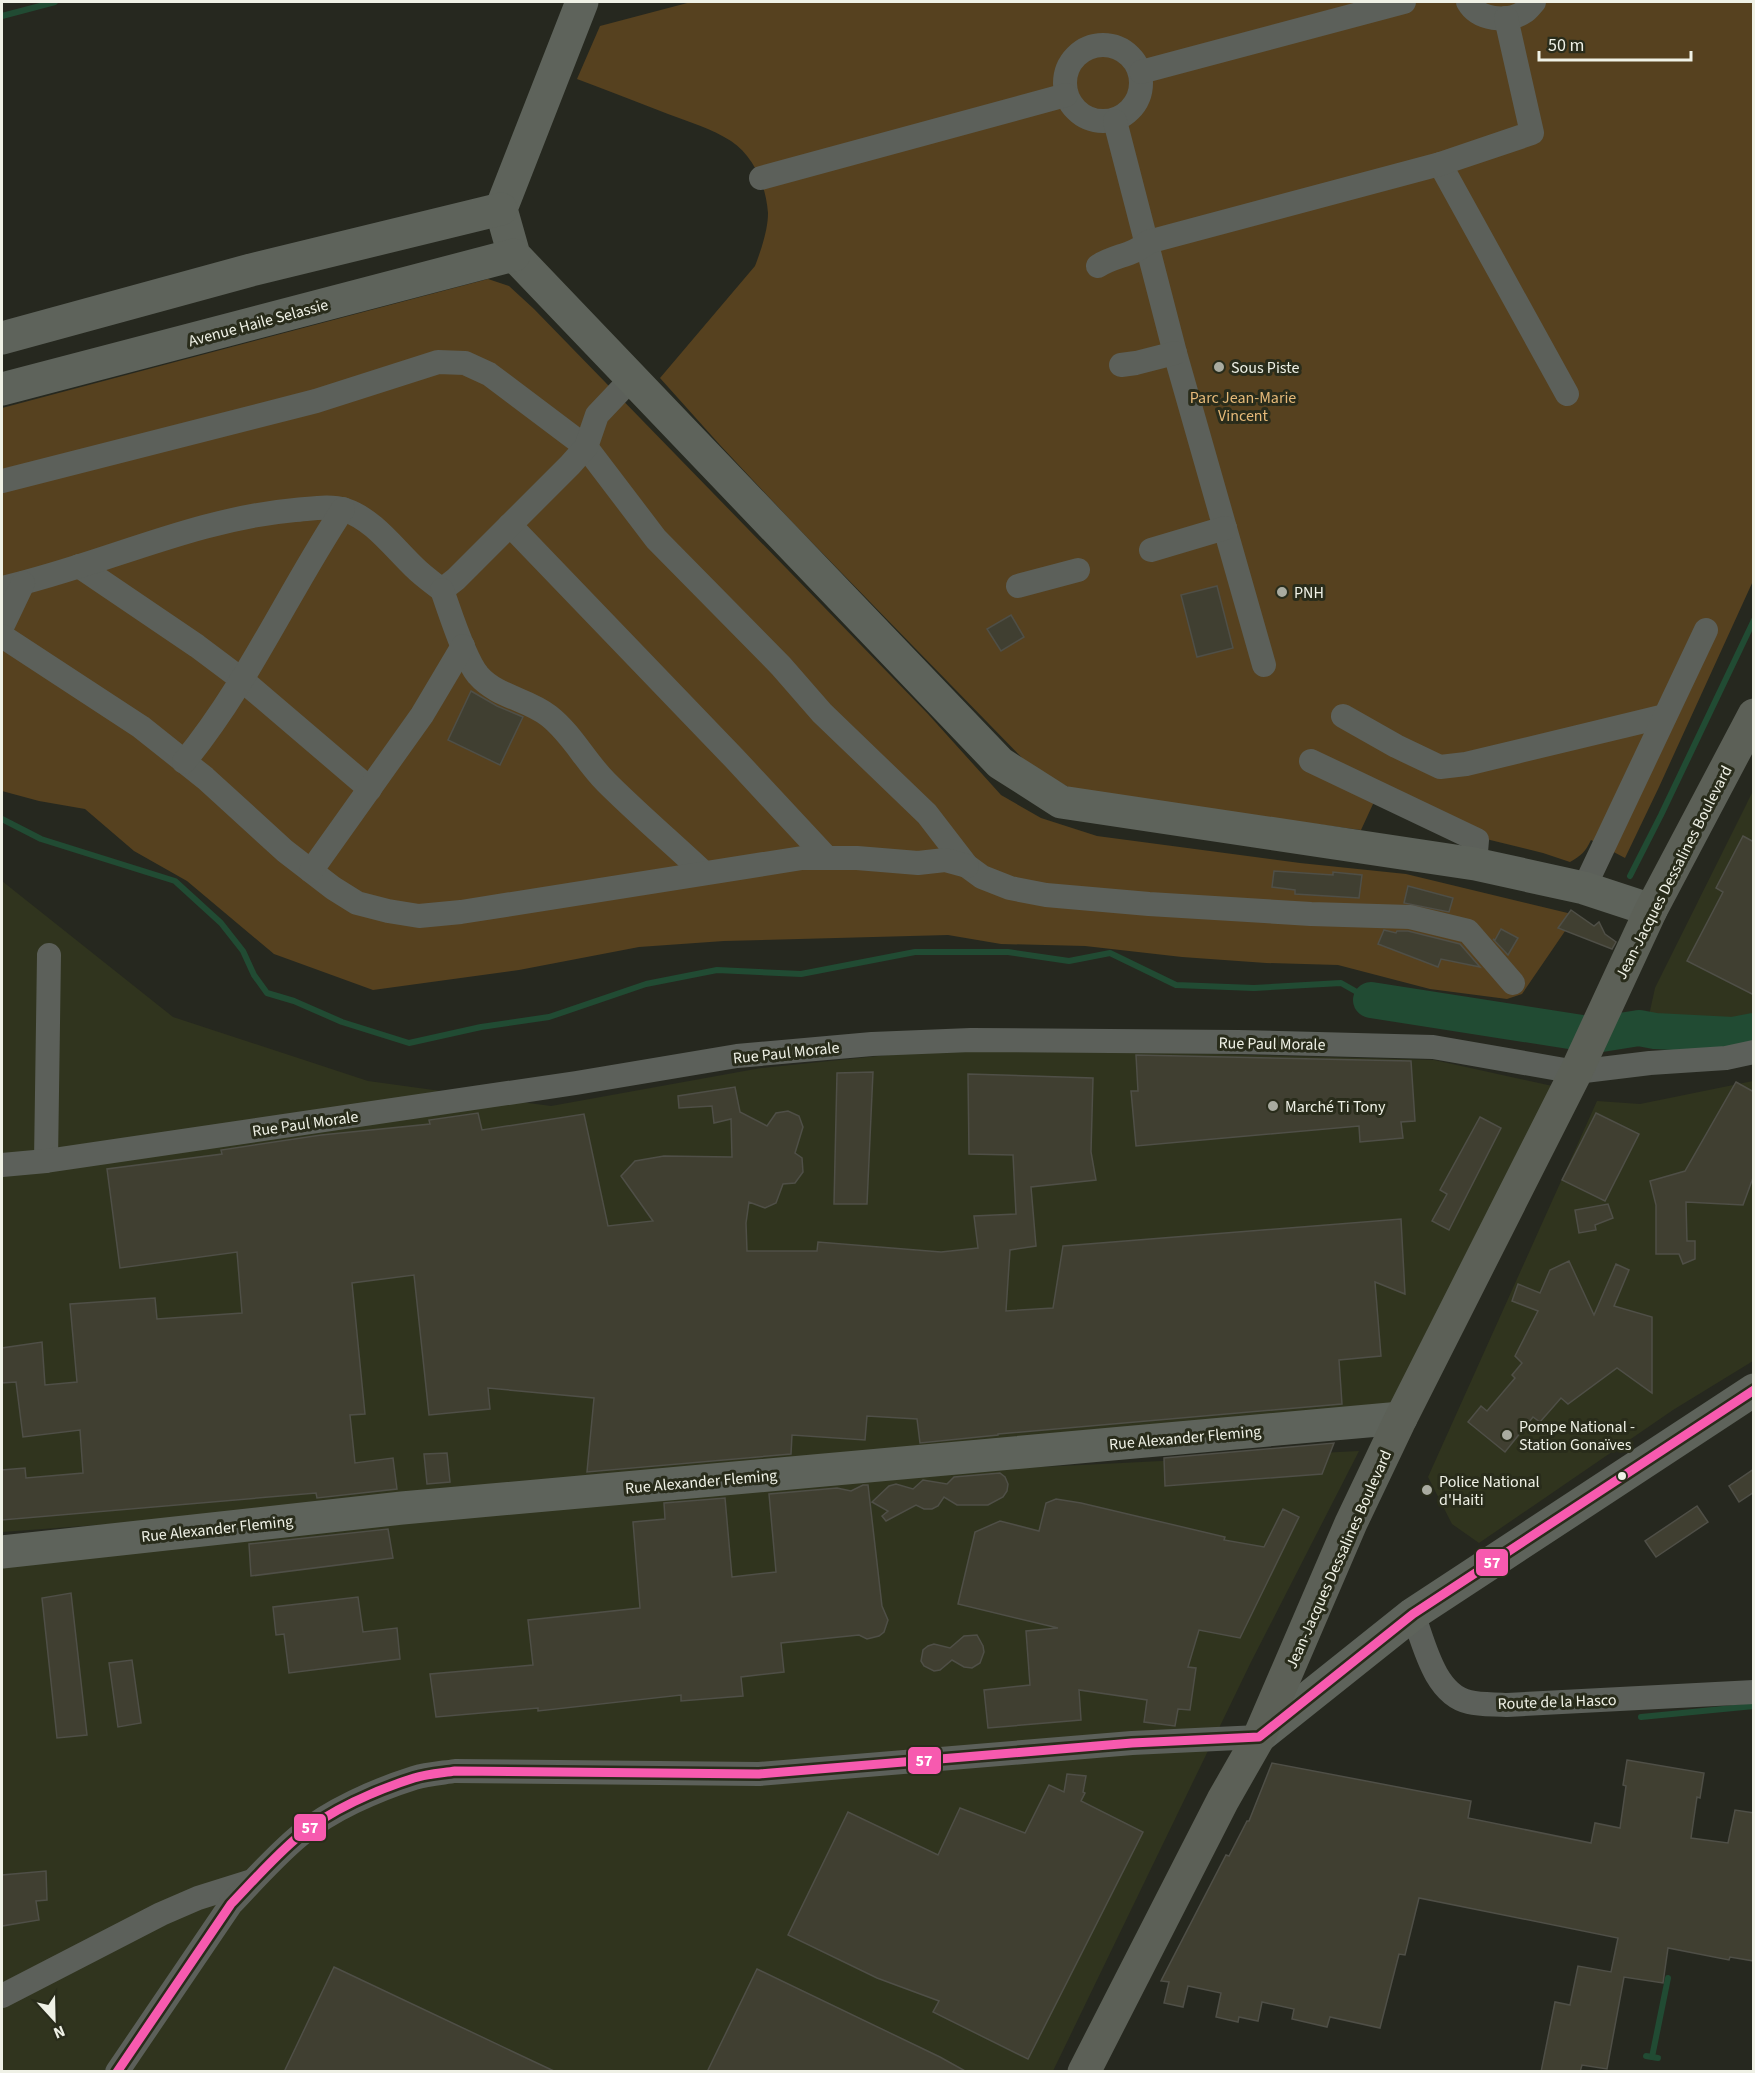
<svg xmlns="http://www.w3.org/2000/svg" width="1755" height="2073" font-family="'Source Sans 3',sans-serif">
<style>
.built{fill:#30341e}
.green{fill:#56411f}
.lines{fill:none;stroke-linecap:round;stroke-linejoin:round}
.stream{stroke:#214b33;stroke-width:6}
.river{stroke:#214b33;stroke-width:36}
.building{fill:#403f31;stroke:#4f4f47;stroke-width:1.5}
.street{stroke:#5c605a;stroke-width:24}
.secondary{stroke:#5e635b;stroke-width:33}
.primary{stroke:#5c6057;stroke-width:33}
.bus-1-casing{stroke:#292c1b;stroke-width:14}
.bus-1{stroke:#f75aaf;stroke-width:9}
.poi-dot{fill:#a9aba0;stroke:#292c1b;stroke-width:2}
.bus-dot{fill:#eff1e6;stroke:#292c1b;stroke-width:2}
.labels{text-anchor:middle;stroke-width:6;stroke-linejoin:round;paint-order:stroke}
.street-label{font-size:16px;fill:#eff1e6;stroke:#292c1b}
.poi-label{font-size:16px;fill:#eff1e6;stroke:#292c1b;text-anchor:start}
.park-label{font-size:16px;fill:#e6ba79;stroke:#292c1b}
.line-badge{stroke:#292c1b;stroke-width:2}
.badge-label{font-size:16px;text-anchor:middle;font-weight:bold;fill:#fff}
</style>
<rect width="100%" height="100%" fill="#26281f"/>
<g class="built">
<path d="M1753 791V1029L1726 1031 1648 1020 1655 988Z"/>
<path d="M2 881 173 1017 368 1081 551 1106 761 1068 917 1052 1033 1049 1434 1060 1557 1087 1387 1421 523 1494 2 1532Z"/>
<path d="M1753 1081V1361L1673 1410 1479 1543 1452 1524 1428 1477 1597 1101 1640 1104Z"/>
<path d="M1359 1451 1251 1662 1053 2071H2V1561L843 1477Z"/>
</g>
<g class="green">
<path d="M691 2H1753V581L1659 787 1625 858 1591 840C1586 851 1581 856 1570 862L1543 853 1482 838 1379 791 1361 830 1079 793 1029 765 794 524 720 445 660 378 755 266C761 250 768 230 768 213 766 186 754 156 731 141 712 129 690 122 668 114 638 102 608 91 577 79L600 26Z"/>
<path d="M488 279 509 286 534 309 928 714 1001 795 1041 818 1097 836 1300 863 1406 874 1576 915 1522 994 1507 999 1430 989 1338 965 1266 963 1182 957 1085 946 1001 944 948 935 724 941 639 947 519 970 373 990 274 954 187 881 134 851 85 809 39 801 2 791V408Z"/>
</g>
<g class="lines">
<g class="stream">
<path d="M2 16 55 2"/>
<path d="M2 819 41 839 175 881 221 923 243 951 254 975 267 993 294 1001 342 1022 409 1043 481 1027 549 1017 646 984 717 970 801 974 915 952H1008L1069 961 1110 953 1176 985 1254 988 1341 983 1371 1000"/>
<path d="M1630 876 1661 815 1754 620"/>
<path d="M1641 1717 1754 1706"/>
<path d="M1646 2056 1658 2058"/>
<path d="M1652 2057 1668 1978"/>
</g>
<path class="river" d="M1371 1000 1595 1035 1639 1028 1655 1031 1733 1035 1754 1031"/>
</g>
<g class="building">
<path d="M1217 586 1233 648 1197 657 1181 595Z"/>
<path d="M1011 615 1024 637 1001 651 987 629Z"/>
<path d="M471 691 497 706 523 717 500 765 448 740Z"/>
<path d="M1743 836 1754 842V995L1687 961 1723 892 1716 888Z"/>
<path d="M1274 871 1333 875V872L1362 875 1359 898 1295 894V890L1272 887Z"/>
<path d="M1408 886 1453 898 1449 912 1404 903Z"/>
<path d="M1571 910 1594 926 1599 922 1605 934 1616 942 1612 949 1558 928Z"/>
<path d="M1501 929 1518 938 1508 955 1493 939 1495 940Z"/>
<path d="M1384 930 1396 933 1397 931H1408L1460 944 1480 967 1441 959 1438 967 1378 944Z"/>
<path d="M1136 1055 1411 1061 1415 1121 1401 1122 1403 1138 1360 1142 1359 1126 1136 1146 1131 1091H1138Z"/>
<path d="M873 1072 867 1204H834L837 1073Z"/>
<path d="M968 1074 1093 1078 1091 1152 1096 1180 1031 1187 1036 1246 1010 1250 1006 1311 1053 1308 1063 1246 1401 1219 1405 1294 1375 1282 1381 1356 1339 1360 1342 1404 998 1434V1435L920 1443 917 1419 867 1416 865 1440 792 1435 791 1454 587 1472 594 1398 488 1388 490 1409 429 1415 414 1275 352 1283 365 1414 350 1415 355 1463 393 1458 397 1489 317 1498 316 1493 2 1520V1470L25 1468 26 1478 83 1473 80 1430 23 1437 16 1382 2 1383V1348L42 1342 45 1385 77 1382 70 1304 155 1298 157 1319 242 1313 237 1252 120 1268 107 1169 222 1154 221 1150 321 1135 430 1124 429 1120 478 1113 482 1130 584 1114 608 1226 653 1221 621 1176 635 1161 664 1156 732 1157 731 1119 714 1123 712 1106 679 1108 678 1096 735 1087 740 1112 767 1126 776 1113 788 1111 799 1116 803 1127 795 1153 802 1158 803 1172 795 1183 783 1184 776 1203 765 1208 749 1202 746 1223 747 1251H817L818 1242 941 1252 978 1248 974 1216 1016 1214 1013 1155 969 1154Z"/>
<path d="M1736 1082 1754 1092V1175L1743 1205 1686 1202 1687 1241H1695V1259L1683 1264 1679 1254H1656V1205L1650 1181 1685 1171Z"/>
<path d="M1596 1113 1639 1134 1605 1201 1562 1180Z"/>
<path d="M1480 1117 1501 1128 1449 1230 1432 1221 1447 1194 1440 1190Z"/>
<path d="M1608 1204 1613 1218 1595 1225 1596 1230 1579 1233 1575 1210Z"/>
<path d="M1569 1261 1594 1315 1616 1264 1629 1270 1614 1306 1652 1317V1393L1617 1368 1568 1404 1561 1398 1540 1422 1533 1417 1505 1452 1468 1422 1481 1406 1487 1411 1515 1378 1512 1375 1522 1363 1515 1356 1538 1311 1512 1301 1518 1284 1540 1293 1550 1270Z"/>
<path d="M1334 1443 1322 1474 1165 1486 1164 1458Z"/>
<path d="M447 1453 450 1482 427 1484 424 1454Z"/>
<path d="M1754 1469V1492L1739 1502 1729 1486Z"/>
<path d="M1000 1473 1005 1477 1008 1484 1007 1491 1003 1497 988 1505H957L944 1497 938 1506 932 1509H924L916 1505 886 1521 882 1516 888 1511 872 1502 889 1486 896 1484 913 1489 923 1480 947 1484 954 1477Z"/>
<path d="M863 1485H868L882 1606 888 1620 884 1632 879 1636 867 1639 859 1635 781 1643 784 1672 741 1677 743 1696 681 1701V1695L538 1711V1708L436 1717 430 1674 533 1665 528 1620 640 1608 633 1522 665 1519 664 1503 725 1498 732 1577 776 1572 769 1494 837 1488 851 1491Z"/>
<path d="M1056 1499 1081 1503 1225 1537 1224 1540 1264 1547 1283 1509 1299 1517 1240 1638 1199 1630 1188 1667 1196 1668 1190 1710 1178 1709 1175 1726 1144 1722 1147 1700 1079 1690 1081 1720 988 1728 984 1690 1030 1685 1026 1631 1058 1628 958 1604 975 1532 1000 1521 1039 1531 1046 1503Z"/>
<path d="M1697 1506 1708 1522 1656 1557 1645 1541Z"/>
<path d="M388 1529 393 1558 251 1576 249 1544Z"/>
<path d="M71 1593 87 1735 57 1738 42 1598Z"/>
<path d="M358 1597 363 1632 397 1628 400 1659 289 1673 284 1634 276 1635 273 1607Z"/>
<path d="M977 1635 983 1646 984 1652 980 1663 972 1668 964 1667 952 1660 940 1670 934 1671 924 1666 921 1661 923 1650 928 1646 934 1644 950 1648 964 1636Z"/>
<path d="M132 1660 141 1723 118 1727 109 1663Z"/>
<path d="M1627 1760 1704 1773 1700 1798 1697 1797 1691 1838 1728 1843 1735 1810 1754 1813V1961L1730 1957 1729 1960 1668 1948 1663 1983 1624 1977 1607 2069 1582 2065 1580 2072H1541L1555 2002 1570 2005 1578 1966 1611 1972 1618 1938 1419 1898 1405 1955 1399 1954 1380 2028 1330 2017 1327 2027 1292 2019 1294 2009 1262 2002 1258 2021 1239 2017 1238 2022 1216 2017 1221 1993 1188 1986 1183 2007 1164 2003 1169 1982 1161 1981 1226 1855 1229 1856 1247 1821H1249L1272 1763 1471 1801 1468 1818 1591 1843 1595 1823 1620 1828 1626 1786 1623 1785Z"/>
<path d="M1067 1774 1086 1776 1083 1792 1085 1793 1081 1801 1143 1832 1028 2059 933 2012 939 2001 877 1978 788 1935 848 1812 938 1855 960 1808 1025 1833 1049 1785 1064 1792Z"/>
<path d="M46 1871 47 1900 36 1901 39 1920 2 1926V1875Z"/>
<path d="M334 1967 556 2072H284Z"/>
<path d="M757 1969 940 2057 967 2072H707Z"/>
</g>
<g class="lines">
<g class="street">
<path d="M1468 2C1478 20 1507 23 1524 12 1528 10 1531 5 1534 2"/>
<circle cx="1103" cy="83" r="38"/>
<path d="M1141 72 1404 2"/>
<path d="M1115 121 1175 353 1264 665"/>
<path d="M1440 164 1567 394"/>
<path d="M761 178 1066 95"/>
<path d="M1098 266C1115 255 1133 256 1148 242L1440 164 1532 133 1506 18"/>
<path d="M1121 365 1136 363 1175 353"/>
<path d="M2 481 316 401 438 362 465 363 489 374 586 447 656 539 781 666 822 713 927 814 967 866 982 877 1010 888 1046 895 1149 904 1311 914 1410 917 1468 931 1513 983"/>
<path d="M510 525 734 758 827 858"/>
<path d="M1151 550 1225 528"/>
<path d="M79 566 197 646 241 679 370 789"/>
<path d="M1018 586 1078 570"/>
<path d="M2 588C100 566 193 519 295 510 310 509 330 505 345 510 373 519 393 547 414 567 423 576 433 583 442 590L456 579 570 465 586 447 597 415 632 378"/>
<path d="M442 590C450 612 464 658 478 675 497 697 528 699 549 716 572 734 585 761 606 782 637 813 671 842 704 873"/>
<path d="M2 627 23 583"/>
<path d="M2 636 141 727 205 778 285 851 333 888 357 903 388 911 419 916 461 912 802 858H857L918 863 945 860 967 866"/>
<path d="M1343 716 1396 746 1440 767 1466 764 1665 716"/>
<path d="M1311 761 1477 840 1475 864"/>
<path d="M184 762C248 684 288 592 343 509"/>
<path d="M311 871 422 715 463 646"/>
<path d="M1584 888 1706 630"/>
<path d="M46 1161 49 955"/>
<path d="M2 1165 46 1161 576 1083 737 1056 872 1044 971 1040 1238 1042 1433 1047 1576 1072 1650 1063 1726 1058 1754 1052"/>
<path d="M1413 1614C1424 1643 1434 1694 1469 1702 1481 1705 1494 1704 1507 1705L1754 1692"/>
<path d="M2 1996 161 1914 198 1898 249 1882"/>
<path d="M117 2072 231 1904C253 1881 275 1856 299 1836 330 1810 376 1790 414 1778 427 1774 442 1773 455 1771L759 1774 1132 1743 1259 1737"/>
</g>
<g class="secondary">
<path d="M582 2 501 209 514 255 1000 763 1061 802 1475 864 1584 888 1651 910"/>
<path d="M2 338 251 270 501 209"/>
<path d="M2 389 514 255"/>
<path d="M2 1552 402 1508 1401 1418"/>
<path d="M1259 1737 1413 1614 1754 1390"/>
</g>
<path class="primary" d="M1084 2072 1223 1800 1259 1737 1351 1523 1401 1418 1576 1072 1651 910 1754 715"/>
<defs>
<path id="bus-1" d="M117 2072 231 1904C253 1881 275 1856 299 1836 330 1810 376 1790 414 1778 427 1774 442 1773 455 1771L759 1774 1132 1743 1259 1737 1413 1614 1754 1390"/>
</defs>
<use href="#bus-1" class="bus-1-casing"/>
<use href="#bus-1" class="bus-1"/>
</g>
<g class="poi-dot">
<circle cx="1219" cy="367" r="6"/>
<circle cx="1282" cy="592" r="6"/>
<circle cx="1273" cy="1106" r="6"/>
<circle cx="1507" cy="1435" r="6"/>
<circle cx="1427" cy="1490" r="6"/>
</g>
<circle class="bus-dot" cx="1622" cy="1476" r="5"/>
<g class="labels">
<g class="street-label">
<text transform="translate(258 322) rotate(-15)" y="6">Avenue Haile Selassie</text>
<text transform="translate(1673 872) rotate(-63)" y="6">Jean-Jacques Dessalines Boulevard</text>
<text transform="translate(1272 1043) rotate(1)" y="6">Rue Paul Morale</text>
<text transform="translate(786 1052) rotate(-6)" y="6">Rue Paul Morale</text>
<text transform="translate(305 1123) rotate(-8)" y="6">Rue Paul Morale</text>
<text transform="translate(1185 1437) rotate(-5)" y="6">Rue Alexander Fleming</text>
<text transform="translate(701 1481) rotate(-5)" y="6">Rue Alexander Fleming</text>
<text transform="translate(217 1528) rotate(-6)" y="6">Rue Alexander Fleming</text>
<text transform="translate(1338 1559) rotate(-66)" y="6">Jean-Jacques Dessalines Boulevard</text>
<text transform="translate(1557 1701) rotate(-2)" y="6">Route de la Hasco</text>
</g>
<g class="poi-label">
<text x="1231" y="373">Sous Piste</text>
<text x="1294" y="598">PNH</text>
<text x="1285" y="1112">Marché Ti Tony</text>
<text x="1519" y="1432">Pompe National -<tspan x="1519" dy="18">Station Gonaïves</tspan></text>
<text x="1439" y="1487">Police National<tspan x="1439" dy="18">d'Haiti</tspan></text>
</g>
<g class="park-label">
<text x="1243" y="403">Parc Jean-Marie<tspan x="1243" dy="18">Vincent</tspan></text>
</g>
</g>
<g class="line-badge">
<rect x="1475" y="1548" width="34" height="29" rx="6" fill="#f75aaf"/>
<rect x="907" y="1746" width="35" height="29" rx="6" fill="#f75aaf"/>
<rect x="293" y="1813" width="34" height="29" rx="6" fill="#f75aaf"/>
</g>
<g class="badge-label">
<text x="1492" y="1568">57</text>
<text x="924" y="1766">57</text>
<text x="310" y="1833">57</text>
</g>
<rect width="1755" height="2073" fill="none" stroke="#eff1e6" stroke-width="6"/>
<g transform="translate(54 2019) rotate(158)" stroke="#292c1b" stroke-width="4.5" paint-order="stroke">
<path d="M0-4.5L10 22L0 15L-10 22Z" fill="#eff1e6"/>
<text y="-9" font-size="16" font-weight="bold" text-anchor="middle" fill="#eff1e6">N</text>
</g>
<path d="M1539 51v9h152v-9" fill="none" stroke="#eff1e6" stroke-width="3"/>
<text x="1548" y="51" font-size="18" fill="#eff1e6" stroke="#292c1b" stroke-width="4.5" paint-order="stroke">50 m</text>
</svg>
